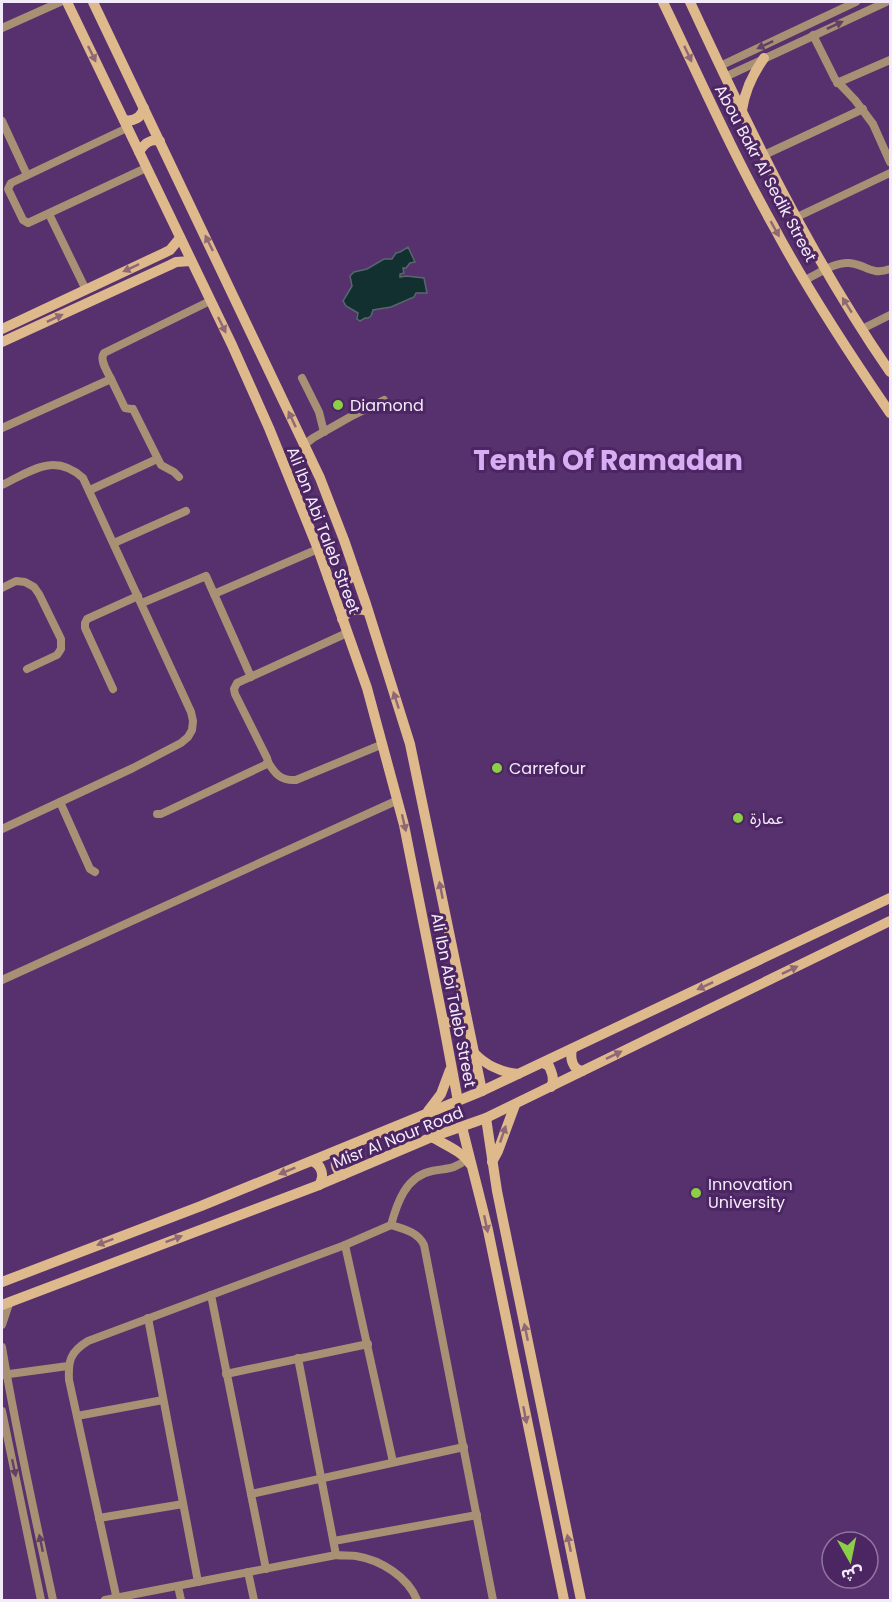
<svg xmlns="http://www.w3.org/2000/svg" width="892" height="1602" font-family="Poppins,'Noto Sans Arabic',sans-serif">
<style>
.water{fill:#11302f;stroke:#55686c;stroke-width:1.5}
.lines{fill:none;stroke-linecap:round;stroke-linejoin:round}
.street{stroke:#a79074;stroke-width:8}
.secondary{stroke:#deb98c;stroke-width:10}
.oneway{fill:#634066}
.oneway2{fill:#8e6875}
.poi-dot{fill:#8cce45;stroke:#4c2662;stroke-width:2}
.labels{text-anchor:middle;stroke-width:6;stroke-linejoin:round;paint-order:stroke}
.street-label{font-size:16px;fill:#f4ebfa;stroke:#4c2662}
.poi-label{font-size:16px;fill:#f4ebfa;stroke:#4c2662;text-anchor:start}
.town-label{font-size:28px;font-weight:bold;fill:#d8adf4;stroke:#4c2662}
</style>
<rect width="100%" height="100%" fill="#57306e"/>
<path class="water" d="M408 247 415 262 410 263 406 268H403L404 273 400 274V277L406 276 424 278 427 293H416L414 297 391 307 373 310 371 316 368 318H365L360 321 357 319 358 313 346 306 343 301 352 286 350 276 354 272 367 269 384 259H392L396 253 400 252Z"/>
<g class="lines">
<g class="street">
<path d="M2 28 60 2"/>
<path d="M813 35 835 79 855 100 873 124 890 162"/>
<path d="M720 66 856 2"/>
<path d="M725 77 886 2"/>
<path d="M837 83 890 60"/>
<path d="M2 121 27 175"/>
<path d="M127 128 11 183 8 189 23 220 28 223 146 168"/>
<path d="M764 155 863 109"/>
<path d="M49 214 86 290"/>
<path d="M797 217 890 173"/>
<path d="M805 280C818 274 834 262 849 263 866 264 870 276 890 269"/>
<path d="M862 329 890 315"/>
<path d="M302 378 319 412 324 432"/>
<path d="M111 379C107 371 99 360 104 353L210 301"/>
<path d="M133 409 161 465 174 472 179 477"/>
<path d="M2 428 111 379 125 408 131 409"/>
<path d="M304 445 313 438 350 417 384 400"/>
<path d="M2 485C31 471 54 452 83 478L180 688 191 712 193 721 192 730 188 737 181 743 133 768 2 829"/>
<path d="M90 490 157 459"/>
<path d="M114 543 186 511"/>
<path d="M2 588 16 581 25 582 34 587 39 594 61 639V649L57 655 27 669"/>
<path d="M214 594 318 549"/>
<path d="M142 603 206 576 251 677"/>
<path d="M113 689 85 628V623L87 619 138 596"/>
<path d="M268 762C275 774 281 781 296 780L383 744"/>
<path d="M60 802 90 869 95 872"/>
<path d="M157 814H161L265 765 268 762 267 758 235 694 234 689 237 683 347 633"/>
<path d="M2 980 398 800"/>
<path d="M391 1225C397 1203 406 1176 432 1171 447 1168 454 1170 467 1159"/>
<path d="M345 1245 393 1462"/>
<path d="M211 1295 266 1569"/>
<path d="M148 1318 198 1582"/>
<path d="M2 1325 10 1301"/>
<path d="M2 1347C16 1432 35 1516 53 1600"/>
<path d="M298 1358 336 1555"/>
<path d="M226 1374 368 1344"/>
<path d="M2 1375 68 1366"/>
<path d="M2 1411 41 1600"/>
<path d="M77 1416 163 1400"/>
<path d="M251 1494 464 1447"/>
<path d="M99 1518 183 1504"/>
<path d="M334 1541 477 1515"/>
<path d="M248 1572 254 1600"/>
<path d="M178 1586 181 1600"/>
<path d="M105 1600 336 1555C343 1556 350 1555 356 1556 381 1560 408 1577 417 1600"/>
<path d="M117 1600 69 1380C68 1361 70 1352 88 1341L345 1245 391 1225C404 1229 418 1232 424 1245L493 1600"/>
</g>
<g class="secondary">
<path d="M67 2 232 345 269 428 318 549 367 688 404 825 443 1021 458 1101"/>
<path d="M93 2 320 478 344 540 366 604 410 744 482 1091"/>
<path d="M663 2C699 77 733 154 774 227 808 291 849 353 890 413"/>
<path d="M690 2C749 129 810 256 890 372"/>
<path d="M742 110C745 90 752 75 764 58"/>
<path d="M124 120C134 122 141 118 144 108"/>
<path d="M139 152C144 144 150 138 160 141"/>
<path d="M2 329 164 253 170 250 180 238"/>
<path d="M2 342 170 265 176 262 191 261"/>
<path d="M328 577 332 581 342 583 349 579 354 569"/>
<path d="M342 619C349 609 357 608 368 611"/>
<path d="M443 1021C453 1024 460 1022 465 1014"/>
<path d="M572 1049C570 1058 572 1069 582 1071"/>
<path d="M474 1053C487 1066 500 1072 518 1074"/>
<path d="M543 1063 549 1066C552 1073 555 1080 551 1087"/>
<path d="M428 1111 441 1094 450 1070"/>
<path d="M486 1118 497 1191 581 1600"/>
<path d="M462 1127 488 1230 564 1600"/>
<path d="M432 1137C445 1145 462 1151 470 1164"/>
<path d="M339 1150C335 1161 333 1168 343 1175"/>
<path d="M312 1161C322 1165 325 1176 319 1185"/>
<path d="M492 1162 498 1151 515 1105"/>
<path d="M2 1282 201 1206 482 1091 890 898"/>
<path d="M2 1305 319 1185 432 1137 486 1118 890 921"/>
</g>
</g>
<defs><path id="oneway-solid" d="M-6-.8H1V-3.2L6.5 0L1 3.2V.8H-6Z" transform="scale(1.5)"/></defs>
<g class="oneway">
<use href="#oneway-solid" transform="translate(835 25) rotate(-25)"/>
<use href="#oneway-solid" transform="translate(765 45) rotate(155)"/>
<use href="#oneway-solid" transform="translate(14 1468) rotate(78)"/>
<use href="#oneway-solid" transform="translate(41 1543) rotate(-102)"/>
</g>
<g class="oneway2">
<use href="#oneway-solid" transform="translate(92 54) rotate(64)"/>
<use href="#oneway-solid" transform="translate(688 54) rotate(65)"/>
<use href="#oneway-solid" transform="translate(775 229) rotate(61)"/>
<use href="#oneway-solid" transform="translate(209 243) rotate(-116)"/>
<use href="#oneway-solid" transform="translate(131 268) rotate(155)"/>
<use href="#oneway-solid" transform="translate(847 305) rotate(-122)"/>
<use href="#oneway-solid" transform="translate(55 318) rotate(-25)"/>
<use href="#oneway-solid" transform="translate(222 325) rotate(64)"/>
<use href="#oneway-solid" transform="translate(292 419) rotate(-115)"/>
<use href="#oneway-solid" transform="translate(396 700) rotate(-108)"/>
<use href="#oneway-solid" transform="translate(404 823) rotate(77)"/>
<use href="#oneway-solid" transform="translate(441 890) rotate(-101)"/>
<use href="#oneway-solid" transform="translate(790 970) rotate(-26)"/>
<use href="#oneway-solid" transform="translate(705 986) rotate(155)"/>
<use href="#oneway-solid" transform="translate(614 1055) rotate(-26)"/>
<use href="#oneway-solid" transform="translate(503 1134) rotate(-71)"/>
<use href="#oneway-solid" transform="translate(287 1171) rotate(158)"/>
<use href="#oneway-solid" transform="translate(486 1224) rotate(78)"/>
<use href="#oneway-solid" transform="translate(174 1239) rotate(-21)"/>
<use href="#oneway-solid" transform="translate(105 1242) rotate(159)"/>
<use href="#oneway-solid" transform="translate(526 1332) rotate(-102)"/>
<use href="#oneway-solid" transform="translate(525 1415) rotate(79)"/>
<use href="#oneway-solid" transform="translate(569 1543) rotate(-102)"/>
</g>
<g class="poi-dot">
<circle cx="338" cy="405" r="6"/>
<circle cx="497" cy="768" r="6"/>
<circle cx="738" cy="818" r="6"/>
<circle cx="696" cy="1193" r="6"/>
</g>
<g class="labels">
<g class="street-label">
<text transform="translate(766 173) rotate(62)" y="6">Abou Bakr Al Sedik Street</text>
<text transform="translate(324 530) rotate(69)" y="6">Ali Ibn Abi Taleb Street</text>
<text transform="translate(454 1000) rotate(79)" y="6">Ali Ibn Abi Taleb Street</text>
<text transform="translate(398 1137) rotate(-22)" y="6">Misr Al Nour Road</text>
</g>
<g class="poi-label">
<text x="350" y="411">Diamond</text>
<text x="509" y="774">Carrefour</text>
<text x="750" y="824">عمارة</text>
<text x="708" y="1190">Innovation<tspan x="708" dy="18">University</tspan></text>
</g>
<g class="town-label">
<text x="608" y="470">Tenth Of Ramadan</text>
</g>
</g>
<rect width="892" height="1602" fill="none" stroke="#f4ebfa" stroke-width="6"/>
<g transform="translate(850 1560) rotate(171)"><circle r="28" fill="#4c2662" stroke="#8f759f" stroke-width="1.5"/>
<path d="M0-4.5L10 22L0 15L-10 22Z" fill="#8cce45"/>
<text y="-9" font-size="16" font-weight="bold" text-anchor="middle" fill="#f4ebfa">ش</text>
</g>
</svg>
